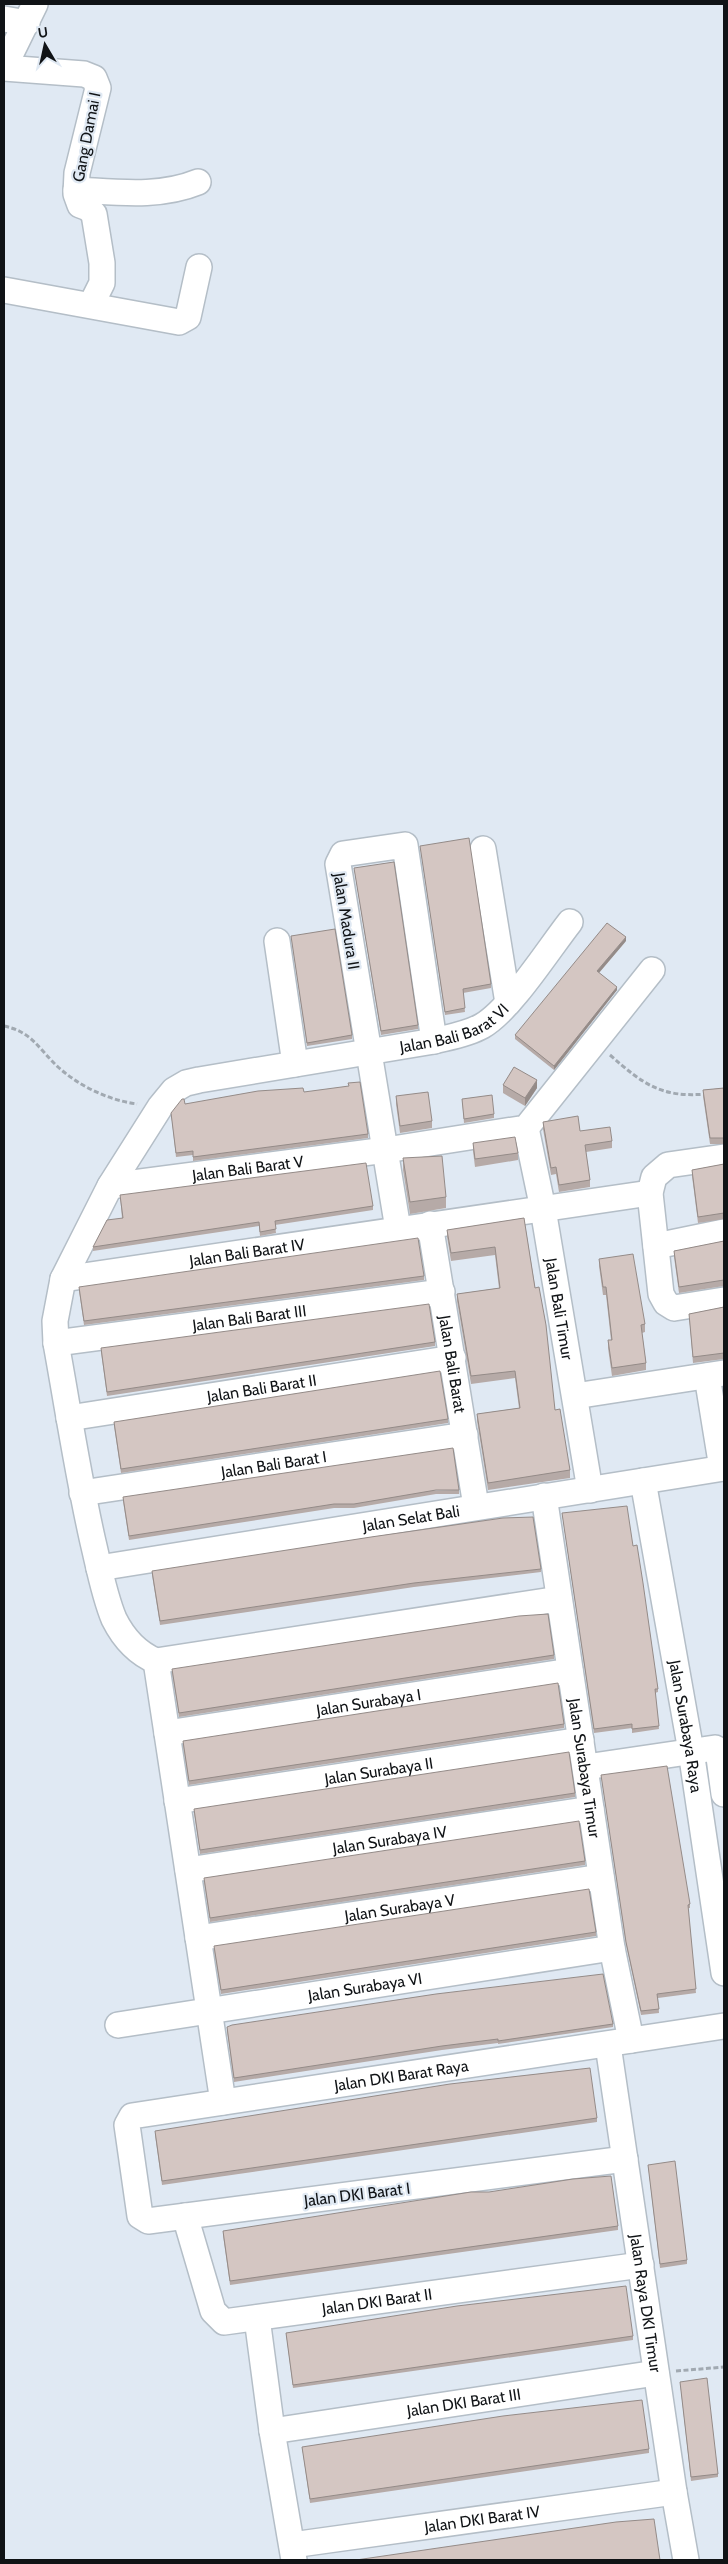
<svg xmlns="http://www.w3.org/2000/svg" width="728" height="2564" font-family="Cabin,sans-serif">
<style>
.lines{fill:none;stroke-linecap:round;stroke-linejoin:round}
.minor-casing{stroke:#b4bec7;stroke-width:28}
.path{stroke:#a1a9b1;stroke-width:3;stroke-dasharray:5 2.5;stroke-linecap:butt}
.minor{stroke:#fff;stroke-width:25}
.wall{fill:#b6aaa7}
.shaded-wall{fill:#948b88}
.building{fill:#d4c6c2;stroke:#948b88}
.labels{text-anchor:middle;stroke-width:4.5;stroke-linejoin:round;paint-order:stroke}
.street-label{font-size:16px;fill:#101316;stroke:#e0e9f3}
</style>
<rect width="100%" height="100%" fill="#e0e9f3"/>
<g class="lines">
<defs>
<g id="minor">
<path d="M4 19 27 23"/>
<path d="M4 63 12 51 35 4"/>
<path d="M4 68 84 74 94 78 98 88 77 173 76 194 80 205 88 208 94 214 102 263V283L91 305"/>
<path d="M76 190C116 192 159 198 198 182"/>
<path d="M4 290 179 322 188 317 199 267"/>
<path d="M483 849 508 1003"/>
<path d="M277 941 295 1064"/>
<path id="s1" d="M526 1128 543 1209 590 1490"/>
<path d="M724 1157 668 1165 654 1177 650 1193 661 1294 666 1303 674 1308 724 1300"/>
<path id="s2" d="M110 1186 386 1150 526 1128 652 970"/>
<path id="s3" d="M430 1224 476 1506"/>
<path d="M398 1229 338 864 343 854 405 845 434 1041"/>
<path d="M656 1246 724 1232"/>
<path id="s4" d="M63 1279 650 1193"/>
<path id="s5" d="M56 1343 442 1292"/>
<path d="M707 1376 722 1468"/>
<path d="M575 1396 724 1373"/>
<path id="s6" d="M69 1418 453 1358"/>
<path id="s7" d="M643 1481 691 1751 724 1973"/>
<path id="s8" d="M82 1493 465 1435"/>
<path id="s9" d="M544 1496 612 1948 631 2040"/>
<path id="s10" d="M99 1568 724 1468"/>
<path id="s11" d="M559 1599 156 1661C137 1653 123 1637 114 1619 104 1595 99 1567 93 1542 78 1476 68 1409 56 1343L55 1321 63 1279 110 1186 160 1107 174 1090 186 1083 199 1080 434 1041C450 1037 468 1034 482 1026 511 1009 548 950 570 922"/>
<path d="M156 1661 223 2102"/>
<path id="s12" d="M167 1733 570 1671"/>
<path d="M586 1767 715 1748 718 1750 724 1794"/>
<path id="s13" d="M177 1801 581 1740"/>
<path id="s14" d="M188 1870 591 1809"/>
<path id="s15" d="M198 1938 601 1877"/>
<path id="s16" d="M118 2025 612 1948"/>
<path id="s17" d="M608 2045 674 2492 686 2560"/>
<path id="s18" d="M625 2159 148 2221 140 2216 127 2125 132 2116 724 2026"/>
<path id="s19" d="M185 2216 213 2311 224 2322 641 2265"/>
<path d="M257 2318 272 2431 294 2560"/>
<path id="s20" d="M272 2431 656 2373"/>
<path id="s21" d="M292 2545 674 2492"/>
</g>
</defs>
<use href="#minor" class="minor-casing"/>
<g class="path">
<path d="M4 1026C32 1032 38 1048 58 1067 79 1086 108 1100 137 1104"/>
<path d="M610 1055C643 1084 661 1098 706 1094"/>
<path d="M676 2371 724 2367"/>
</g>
<use href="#minor" class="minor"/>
</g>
<g class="wall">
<path d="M420 846 491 984V988L463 993 465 1012 445 1015Z"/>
<path d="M354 868 418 1025V1029L381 1035Z"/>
<path d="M291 936 352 1035V1039L307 1046Z"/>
<path d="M626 941 599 973 617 990 554 1070 515 1039V1035Z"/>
<path d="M503 1085 537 1088 525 1106 503 1093Z"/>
<path d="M724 1088V1144H710L703 1096V1090Z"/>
<path d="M304 1092 368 1134V1138L193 1161V1155L176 1157 171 1113 185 1104Z"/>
<path d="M396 1096 432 1121V1128L400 1133 396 1104Z"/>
<path d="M462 1099 494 1114V1118L464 1123Z"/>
<path d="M543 1122 580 1131 612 1141V1148L586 1152 590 1180V1187L559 1192 556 1174 551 1175 543 1129Z"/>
<path d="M473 1143 518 1153V1160L475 1167 473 1151Z"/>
<path d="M403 1158 446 1197V1208L410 1214 403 1170Z"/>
<path d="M724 1164V1219L698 1223 692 1176V1170Z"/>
<path d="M120 1195 373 1206V1210L275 1225 276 1233 260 1236 259 1226 93 1251V1247L122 1218Z"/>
<path d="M524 1218 555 1410 570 1470V1478L488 1490 477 1421V1414L519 1408 515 1378 471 1384 457 1301V1294L499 1288 495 1255 451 1261 447 1237V1230Z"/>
<path d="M724 1241V1286L679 1293 674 1257V1251Z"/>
<path d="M599 1259 645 1324V1332L642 1333 646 1363V1370L612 1376 608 1348V1340H611L606 1295H603L599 1266Z"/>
<path d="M424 1276V1280L84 1325 79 1291V1287Z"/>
<path d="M724 1307V1359L693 1363 689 1314Z"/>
<path d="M435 1342V1346L107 1396 101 1352V1348Z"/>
<path d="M448 1419V1423L121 1473 114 1426V1422Z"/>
<path d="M459 1490V1494H436L354 1508H334L129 1540 123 1501V1497Z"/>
<path d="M562 1513 633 1546 658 1689V1692L655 1693 659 1729 632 1733V1728L594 1733Z"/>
<path d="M541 1569V1572L414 1587 160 1625 152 1575V1571Z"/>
<path d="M554 1655V1659L179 1717 172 1673V1669Z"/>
<path d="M564 1724V1728L189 1785 183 1745V1741Z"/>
<path d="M601 1775 690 1904V1908H688L696 1993 658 1998 659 2013 641 2015 626 1945Z"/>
<path d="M575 1793V1797L200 1854 194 1813V1809Z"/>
<path d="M585 1861V1865L210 1922 204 1882V1878Z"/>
<path d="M596 1932V1936L221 1994 214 1950V1946Z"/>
<path d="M613 2024V2027L498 2044V2043L442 2050 234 2082 227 2031V2027Z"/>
<path d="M597 2118V2122L162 2185 155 2135V2131Z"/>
<path d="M648 2165 687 2260V2264L660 2268Z"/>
<path d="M618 2226V2230L230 2285 223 2235V2231Z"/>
<path d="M286 2333 633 2336V2340L293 2388Z"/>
<path d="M680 2382 718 2474V2477L691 2481Z"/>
<path d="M302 2447 649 2449V2453L310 2503Z"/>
</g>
<g class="shaded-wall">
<path d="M626 937V941L597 975V971Z"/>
<path d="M617 987V990L554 1070V1066Z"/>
<path d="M537 1080V1088L525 1106V1098Z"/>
</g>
<g class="building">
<path d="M469 838 491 984 463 989 465 1008 445 1012 420 846Z"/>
<path d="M394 862 418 1025 381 1031 354 868Z"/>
<path d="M607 923 626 937 597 971 617 987 554 1066 515 1035Z"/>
<path d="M335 929 352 1035 307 1043 291 936Z"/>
<path d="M514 1067 537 1080 525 1098 503 1085Z"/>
<path d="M360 1082 368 1134 193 1157V1151L176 1153 171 1113 182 1099H184L185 1104 258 1091 303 1088 304 1092 349 1086 348 1083Z"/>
<path d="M724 1088V1138H710L703 1090Z"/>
<path d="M428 1092 432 1121 400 1126 396 1096Z"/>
<path d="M492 1095 494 1114 464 1119 462 1099Z"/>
<path d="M578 1116 580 1131 610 1127 612 1141 585 1145 590 1180 559 1185 556 1167 551 1168 543 1122Z"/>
<path d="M515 1137 518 1153 475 1159 473 1143Z"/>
<path d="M442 1156 446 1197 410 1202 403 1158Z"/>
<path d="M366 1163 373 1206 275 1221 276 1229 260 1232 259 1222 93 1247 107 1220 123 1218 120 1195Z"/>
<path d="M724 1164V1213L698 1217 692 1170Z"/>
<path d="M524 1218 535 1288 539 1287 546 1325 555 1410 560 1409 570 1470 488 1483 477 1414 520 1408 515 1371 471 1376 457 1294 500 1288 495 1247 451 1253 447 1230Z"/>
<path d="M418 1238 424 1276 84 1321 79 1287Z"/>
<path d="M724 1241V1280L679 1287 674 1251Z"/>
<path d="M633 1254 645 1324 641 1325 646 1363 612 1368 608 1340H612L606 1287H603L599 1259Z"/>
<path d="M429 1304 435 1342 107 1392 101 1348Z"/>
<path d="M724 1307V1353L693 1357 689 1314Z"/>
<path d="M440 1371 448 1419 121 1469 114 1422Z"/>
<path d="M453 1448 459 1490H436L354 1504H334L129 1536 123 1497Z"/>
<path d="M627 1506 633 1546 637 1545 643 1583 658 1689H655L659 1726 632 1729V1724L594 1729 562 1513Z"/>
<path d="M533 1517 541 1569 414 1583 160 1621 152 1571 371 1537 503 1518Z"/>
<path d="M548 1614 554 1655 179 1713 172 1669 519 1616Z"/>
<path d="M558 1683 564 1724 189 1781 183 1741Z"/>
<path d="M569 1752 575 1793 200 1850 194 1809Z"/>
<path d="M667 1766 690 1904 688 1905 696 1989 657 1994 659 2009 641 2011 626 1942 601 1775Z"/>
<path d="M579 1821 585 1861 210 1918 204 1878Z"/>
<path d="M589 1889 596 1932 221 1990 214 1946Z"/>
<path d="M603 1974 613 2024 498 2041V2039L442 2046 234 2078 227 2027 232 2025 436 1994Z"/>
<path d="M590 2068 597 2118 162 2181 155 2131 450 2084Z"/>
<path d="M675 2161 687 2260 660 2264 648 2165Z"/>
<path d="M611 2176 618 2226 230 2281 223 2231 471 2192H489L573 2179Z"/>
<path d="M626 2286 633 2336 293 2385 286 2333 457 2306Z"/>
<path d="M707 2378 718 2474 691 2477 680 2382Z"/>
<path d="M642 2400 649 2449 310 2499 302 2447 503 2416Z"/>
<path d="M654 2519 660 2560H356L616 2522Z"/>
</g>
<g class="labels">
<g class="street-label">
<text transform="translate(86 137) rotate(-79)" y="6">Gang Damai I</text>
<text transform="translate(347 921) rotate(81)" y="6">Jalan Madura II</text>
<text dy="6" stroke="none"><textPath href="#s11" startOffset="1324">Jalan Bali Barat VI</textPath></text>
<text dy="6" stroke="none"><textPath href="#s2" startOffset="139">Jalan Bali Barat V</textPath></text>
<text dy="6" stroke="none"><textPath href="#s4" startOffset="186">Jalan Bali Barat IV</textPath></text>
<text dy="6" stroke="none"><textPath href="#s1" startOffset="184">Jalan Bali Timur</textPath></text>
<text dy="6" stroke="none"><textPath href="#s5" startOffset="195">Jalan Bali Barat III</textPath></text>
<text dy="6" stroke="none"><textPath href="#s3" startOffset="142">Jalan Bali Barat</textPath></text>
<text dy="6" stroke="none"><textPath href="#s6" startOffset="195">Jalan Bali Barat II</textPath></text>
<text dy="6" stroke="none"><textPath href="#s8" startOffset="194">Jalan Bali Barat I</textPath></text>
<text dy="6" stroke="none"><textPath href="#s10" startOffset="316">Jalan Selat Bali</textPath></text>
<text dy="6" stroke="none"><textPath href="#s12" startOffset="204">Jalan Surabaya I</textPath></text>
<text dy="6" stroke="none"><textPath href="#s7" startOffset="249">Jalan Surabaya Raya</textPath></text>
<text dy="6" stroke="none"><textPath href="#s9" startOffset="275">Jalan Surabaya Timur</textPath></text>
<text dy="6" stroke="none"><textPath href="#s13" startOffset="204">Jalan Surabaya II</textPath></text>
<text dy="6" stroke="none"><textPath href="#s14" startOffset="204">Jalan Surabaya IV</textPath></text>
<text dy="6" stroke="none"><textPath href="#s15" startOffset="204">Jalan Surabaya V</textPath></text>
<text dy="6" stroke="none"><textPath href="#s16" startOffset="250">Jalan Surabaya VI</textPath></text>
<text dy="6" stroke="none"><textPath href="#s18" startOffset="865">Jalan DKI Barat Raya</textPath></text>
<text transform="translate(357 2194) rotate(-7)" y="6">Jalan DKI Barat I</text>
<text dy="6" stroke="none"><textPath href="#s19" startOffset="269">Jalan DKI Barat II</textPath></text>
<text dy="6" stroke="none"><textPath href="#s17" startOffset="261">Jalan Raya DKI Timur</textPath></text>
<text dy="6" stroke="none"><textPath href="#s20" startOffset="194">Jalan DKI Barat III</textPath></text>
<text dy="6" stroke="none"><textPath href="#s21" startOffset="192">Jalan DKI Barat IV</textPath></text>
</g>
</g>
<rect width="728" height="2564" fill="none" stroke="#101316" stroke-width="10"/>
<g transform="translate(45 45) rotate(351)" stroke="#e0e9f3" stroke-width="4" paint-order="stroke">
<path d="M0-4L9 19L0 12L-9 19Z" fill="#101316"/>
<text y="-8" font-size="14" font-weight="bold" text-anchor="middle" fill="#101316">U</text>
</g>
</svg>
